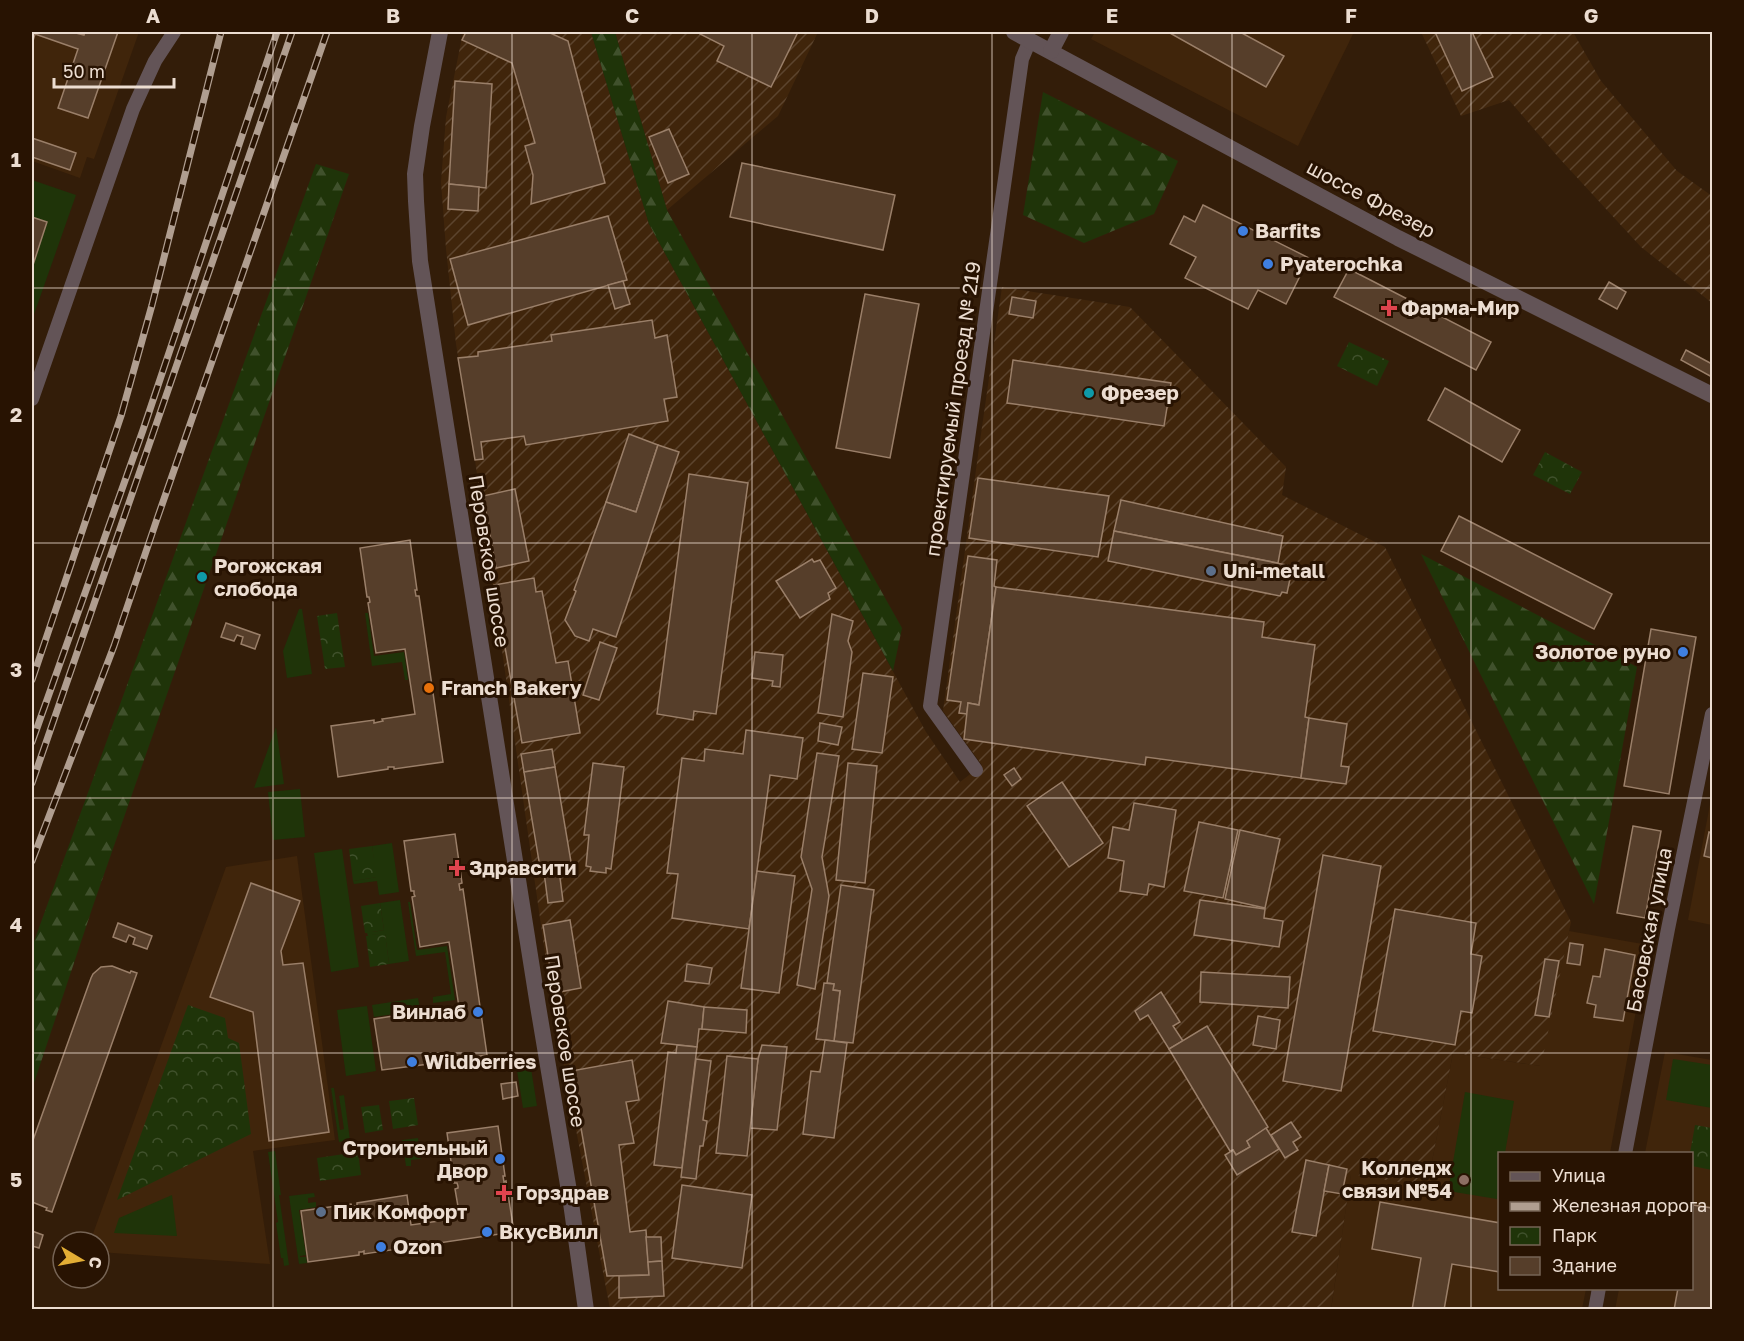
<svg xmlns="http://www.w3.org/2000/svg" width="1744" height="1341" font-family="'Golos Text',sans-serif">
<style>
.built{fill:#40250b}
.industrial{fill:url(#industrial-furrows)}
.green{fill:#1f3409}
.forest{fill:url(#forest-firs)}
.park{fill:url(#park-crowns)}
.building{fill:#563e2a;stroke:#9a7f69;stroke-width:1.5}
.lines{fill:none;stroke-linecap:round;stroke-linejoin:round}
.minor{stroke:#635457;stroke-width:14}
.tertiary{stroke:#635457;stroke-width:16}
.rail-casing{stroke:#b09e90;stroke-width:7}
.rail{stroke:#281302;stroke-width:4.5;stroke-dasharray:14;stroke-linecap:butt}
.grid{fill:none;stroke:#ecddd1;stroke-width:1.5;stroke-opacity:0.55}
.shop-dot{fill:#3f7fe0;stroke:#281302;stroke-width:2}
.health-dot{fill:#e0444e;stroke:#281302;stroke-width:2}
.culture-dot{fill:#0f9aa8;stroke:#281302;stroke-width:2}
.service-dot{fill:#5c6f8a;stroke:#281302;stroke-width:2}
.food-dot{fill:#e8710a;stroke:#281302;stroke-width:2}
.education-dot{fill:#8d6e63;stroke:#281302;stroke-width:2}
.labels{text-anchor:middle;stroke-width:6;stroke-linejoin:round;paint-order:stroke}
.street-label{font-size:20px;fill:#ecddd1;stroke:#281302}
.poi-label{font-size:20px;font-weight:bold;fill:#ecddd1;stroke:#281302;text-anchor:start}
.neatline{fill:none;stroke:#ecddd1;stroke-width:2}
.grid-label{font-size:20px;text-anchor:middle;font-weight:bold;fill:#ecddd1}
</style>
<defs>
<pattern id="industrial-furrows" width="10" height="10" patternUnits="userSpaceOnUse" patternTransform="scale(1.5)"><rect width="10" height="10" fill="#40250b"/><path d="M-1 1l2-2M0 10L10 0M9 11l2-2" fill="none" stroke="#5c442e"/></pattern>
<pattern id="forest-firs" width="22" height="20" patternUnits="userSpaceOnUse" patternTransform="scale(1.5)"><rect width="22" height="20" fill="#1f3409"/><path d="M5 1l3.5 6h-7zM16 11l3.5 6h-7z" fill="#40512c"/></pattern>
<pattern id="park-crowns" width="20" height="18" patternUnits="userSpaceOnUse" patternTransform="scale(1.5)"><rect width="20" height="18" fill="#1f3409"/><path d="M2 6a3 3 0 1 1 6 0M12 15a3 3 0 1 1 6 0" fill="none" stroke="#40512c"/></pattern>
</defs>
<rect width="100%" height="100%" fill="#331d09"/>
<g class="built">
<path d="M32 32H139L94 159 87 157 80 178 32 161Z"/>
<path d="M1095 32H1354L1298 146 1091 39Z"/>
<path d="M1712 794V925L1688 920Z"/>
<path d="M297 856 335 1140 253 1151 270 1264 99 1252V1242H90L226 867Z"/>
<path d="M1569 931 1648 945 1610 1153 1500 1154V1288L1586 1289 1582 1309 1331 1310 1351 1173 1427 1187 1453 1053 1540 1066Z"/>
<path d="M1665 1052 1712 1060V1309L1615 1310 1619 1289 1692 1288V1154L1645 1153Z"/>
</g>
<g class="industrial">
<path d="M463 32H591L649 224 926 732 960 782 982 765 943 711 979 448 1002 287 1130 307 1286 467 1282 495 1385 547 1571 922 1541 1066 1453 1053 1427 1187 1351 1174 1331 1309H610L552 1003 475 460 456 344 446 249 441 182 446 117Z"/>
<path d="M615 32H818L778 116 667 210Z"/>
<path d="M1421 32H1573L1601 81 1677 171 1712 196V303L1641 247 1559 158 1509 100 1461 116Z"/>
</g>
<g class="green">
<path d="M32 180 76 195 32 320Z"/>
<path d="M299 609H302L312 674 287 678 283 651Z"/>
<path d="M365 613H368L374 656 404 652 408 680H405L402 662 372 666Z"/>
<path d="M276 727 284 784 254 788Z"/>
<path d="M300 789 305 837 273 840 268 792Z"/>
<path d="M392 843 399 892 379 895 377 881 354 884 353 881 376 877 372 846Z"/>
<path d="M342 849 359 967 331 972 314 853Z"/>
<path d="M400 900 409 961 389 964 385 934 372 935V932L384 930 380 903Z"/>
<path d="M408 902H410L417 950 447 946 455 1000 433 1003V997L451 994 445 952 416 956Z"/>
<path d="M418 998 420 1010 374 1017 372 1005Z"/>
<path d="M367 1006 376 1071 346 1076 337 1010Z"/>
<path d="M1673 1059 1712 1065V1108L1666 1100Z"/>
<path d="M530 1062 537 1106 523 1108 516 1064Z"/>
<path d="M331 1088H334L340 1130 344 1129 339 1096 344 1095 350 1140 339 1142Z"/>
<path d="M1465 1092 1514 1101 1505 1153 1500 1154 1499 1184 1497 1199 1448 1191Z"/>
<path d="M418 1138 421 1159 411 1160V1166H406L402 1140Z"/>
<path d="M275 1151 281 1195H279L289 1265 284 1266 283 1258H281L276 1223 278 1222 268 1152Z"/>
<path d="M314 1193 315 1197 308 1198V1203L316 1202V1207L299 1210 306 1255 300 1256V1257H306L307 1263 299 1264 289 1196Z"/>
<path d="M172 1195 177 1236 114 1233 119 1218Z"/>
</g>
<g class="forest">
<path d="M591 32H615L667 210 902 628 893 671 649 224Z"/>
<path d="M1043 92 1178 161 1154 214 1084 243 1023 215Z"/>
<path d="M316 164 349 174 94 903 32 1089V947Z"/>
<path d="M1421 554 1637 667 1594 904Z"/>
</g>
<g class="park">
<path d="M1349 342 1389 361 1377 386 1337 366Z"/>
<path d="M1545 452 1582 472 1570 494 1533 475Z"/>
<path d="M337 613 345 667 325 669 317 616Z"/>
<path d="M372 846 377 877 353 881 349 849Z"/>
<path d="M380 903 384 930 372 932V935L385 933 389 964 370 967 366 936H368L367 933H365L361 906Z"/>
<path d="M188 1005 225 1018 228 1038 239 1043 251 1134 117 1200Z"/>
<path d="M414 1098 418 1125 393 1129 389 1101Z"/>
<path d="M379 1105 383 1130 365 1133 361 1107Z"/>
<path d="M1695 1125 1712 1128V1170L1692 1166V1154L1690 1153Z"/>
<path d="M358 1152 361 1175 320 1181 317 1158Z"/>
</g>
<g class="building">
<path d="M32 32H72L84 35 85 32H118L88 118 58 108 78 49 35 34 32 44Z"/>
<path d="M466 32H548L568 41 605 183 531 204 533 175 525 146 535 143 512 63 462 40Z"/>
<path d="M701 32H798L771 87 717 61 724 46 700 34Z"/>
<path d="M1168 32H1240L1284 56 1266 87Z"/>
<path d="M1435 32H1472L1493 77 1462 91Z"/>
<path d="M455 81 492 84 486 188 449 184Z"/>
<path d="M669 129 689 174 668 183 649 137Z"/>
<path d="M32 138 76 153 70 170 32 157Z"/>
<path d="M742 163 895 195 883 250 730 217Z"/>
<path d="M449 184 479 187 478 211 448 209Z"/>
<path d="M1203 205 1309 258 1286 304 1258 290 1248 309 1185 278 1196 257 1170 244 1184 216 1195 222Z"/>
<path d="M608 216 627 280 468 325 450 259Z"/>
<path d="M32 217 47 222 32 268Z"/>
<path d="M1349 269 1491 342 1476 370 1334 297Z"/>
<path d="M623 281 630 304 615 309 608 285Z"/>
<path d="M1609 282 1626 292 1617 309 1599 299Z"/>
<path d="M865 294 919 304 890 458 836 448Z"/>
<path d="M1012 297 1036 301 1033 318 1009 314Z"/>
<path d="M652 320 655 338 667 335 677 397 664 399 668 421 526 445 524 436 481 442 483 459 475 460 458 358 478 356V352L552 341 551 335Z"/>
<path d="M1686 350 1712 364V372L1710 376 1681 360Z"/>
<path d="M1013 360 1171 383 1164 426 1007 403Z"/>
<path d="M1445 388 1520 430 1502 462 1428 420Z"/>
<path d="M629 434 658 445 636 512 606 502Z"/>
<path d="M658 445 679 452 616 637 593 629 589 641 575 636 565 620 576 591 574 590 606 502 636 512Z"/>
<path d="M689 474 748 483 716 714 694 711 693 720 657 714Z"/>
<path d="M978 478 1109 496 1098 557 969 538Z"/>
<path d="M515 489 529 561 496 568 483 496Z"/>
<path d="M1121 500 1283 536 1278 563 1114 531Z"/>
<path d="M1459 516 1612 594 1594 629 1441 551Z"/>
<path d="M1114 531 1287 565 1284 578 1290 579 1287 593 1282 592 1280 596 1108 561Z"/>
<path d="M410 540 417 590H415L416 596H419L443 762 394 769V767H388V769L338 777 331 726 374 720V723L383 721 382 719 415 714 405 649 376 653 368 603 370 602 369 597H367L360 548Z"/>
<path d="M968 556 997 560 994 586 996 587 979 705 968 703 967 714 959 713 961 702 947 700Z"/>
<path d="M812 559 814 562 820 560 836 588 828 593 830 599 800 618 776 581Z"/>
<path d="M534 578 536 592 542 591 556 663 568 661 580 733 522 743 494 585Z"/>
<path d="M996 587 1264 622 1262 637 1315 645 1305 717 1309 718 1301 778 1146 757 1145 765 964 739 968 703 979 705Z"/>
<path d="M832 614 853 621 848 641 852 652 843 717 818 713Z"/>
<path d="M226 623 260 635 255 649 241 644 243 637 237 635 234 641 221 637Z"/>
<path d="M1651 629 1696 637 1669 794 1624 786Z"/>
<path d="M600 642 617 648 599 700 583 695Z"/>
<path d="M755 652 783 655 780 687 772 686 773 681 752 678Z"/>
<path d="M863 673 893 677 882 753 852 749Z"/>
<path d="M1309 718 1347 724 1341 766 1349 767 1346 784 1301 778Z"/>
<path d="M820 723 842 727 838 745 818 741Z"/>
<path d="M746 730 803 738 797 779 770 775 749 929 672 918 678 874 667 873 682 758 704 761 705 749 743 754Z"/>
<path d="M552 749 555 767 524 772 521 754Z"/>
<path d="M817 753 839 756 822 857 829 896 815 989 797 985 812 889 801 857Z"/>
<path d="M593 763 624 767 611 869 606 868V873L590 871 591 867 586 866 589 835H584Z"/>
<path d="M848 763 877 766 865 883 836 880Z"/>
<path d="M555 767 572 868 541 873 524 772Z"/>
<path d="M1014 768 1021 779 1012 786 1004 775Z"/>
<path d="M1062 782 1103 843 1069 867 1027 806Z"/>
<path d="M1134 803 1176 810 1164 887 1149 884 1147 895 1120 891 1124 861 1108 858 1113 827 1129 830Z"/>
<path d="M1199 822 1238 830 1223 898 1184 891Z"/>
<path d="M1633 826 1661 831 1645 918 1617 913Z"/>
<path d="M1240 830 1280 839 1265 908 1225 899Z"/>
<path d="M1709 832 1712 833V858L1704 856Z"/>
<path d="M455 834 462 883 459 884 460 890 463 889 487 1055 438 1062 437 1059 432 1060 429 1061V1064L382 1070 374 1019 419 1012V1016L428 1014 427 1011 459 1007 449 942 420 947 412 897 415 896 414 894V891H411L404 841Z"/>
<path d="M1323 855 1381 866 1341 1091 1283 1081Z"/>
<path d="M559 870 563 901 548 903 544 872Z"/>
<path d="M757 871 795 876 779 993 741 988Z"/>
<path d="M251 883 300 901 281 951 283 965 303 963 329 1132 269 1141 253 1012 210 997Z"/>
<path d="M841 885 874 890 853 1043 834 1041 840 991 833 990 834 984 827 983Z"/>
<path d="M1200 900 1265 909 1264 918 1283 921 1279 947 1194 935Z"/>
<path d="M1395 909 1476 923 1471 954 1482 956 1472 1013 1461 1011 1455 1045 1373 1031Z"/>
<path d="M570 920 581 988 554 993 543 925Z"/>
<path d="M118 923 152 936 147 949 133 944 135 938 129 935 126 942 113 937Z"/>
<path d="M1570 943 1583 945 1580 965 1567 963Z"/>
<path d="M1605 949 1635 955 1623 1021 1594 1017 1596 1005 1587 1003 1593 976 1600 977Z"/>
<path d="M1545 959 1559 961 1549 1017 1535 1015Z"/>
<path d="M687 964 712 968 709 984 685 981Z"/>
<path d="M112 966 130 973 131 971 137 973 52 1212 46 1210 47 1208 32 1202V1143L91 978 93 974 101 967Z"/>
<path d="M1201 972 1290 977 1288 1008 1200 1002Z"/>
<path d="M824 983 834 984 833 990 840 991 834 1041 816 1039Z"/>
<path d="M1161 992 1180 1022 1173 1026 1183 1041 1169 1049 1148 1015 1140 1020 1135 1011Z"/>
<path d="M668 1001 704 1007 702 1029H699L697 1047 661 1043Z"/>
<path d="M704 1007 747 1010 746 1033 702 1029Z"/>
<path d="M1258 1016 1280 1020 1276 1049 1253 1045Z"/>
<path d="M1207 1026 1268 1127 1247 1141 1250 1147 1236 1155 1233 1150 1230 1151 1169 1049Z"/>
<path d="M825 1040 847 1043 834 1138 803 1134 811 1071 820 1072Z"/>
<path d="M677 1045 697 1047 682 1168 654 1165 668 1052 676 1053Z"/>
<path d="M762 1045 787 1047 777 1130 750 1128 758 1059Z"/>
<path d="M727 1056 758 1059 747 1156 716 1153Z"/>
<path d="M696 1059 711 1061 703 1120 707 1121 703 1146H700L696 1179 681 1177Z"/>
<path d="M632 1060 639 1100 626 1102 634 1143 619 1145 630 1232 646 1230 649 1275 607 1276 571 1071Z"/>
<path d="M516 1082 518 1096 503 1099 501 1084Z"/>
<path d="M1291 1122 1301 1137 1293 1142 1298 1150 1285 1158 1271 1135Z"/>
<path d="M498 1126 505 1176H503L504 1182 506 1181 514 1232 364 1254V1251L362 1252H359V1255L308 1262 301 1211 351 1204 352 1207 355 1206H357V1203L407 1195 411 1225 460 1218 455 1189 458 1188V1186L457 1183H454L447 1133Z"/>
<path d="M1266 1128 1279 1149 1237 1175 1225 1155 1233 1150 1236 1155 1250 1147 1247 1141Z"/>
<path d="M1306 1160 1329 1165 1316 1236 1292 1232Z"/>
<path d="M1329 1165 1347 1169 1342 1194 1324 1191Z"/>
<path d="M682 1185 752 1195 742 1268 672 1258Z"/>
<path d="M1380 1202 1500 1223V1272L1452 1264 1444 1310H1412L1421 1258 1372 1249Z"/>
<path d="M1693 1205 1712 1208V1310H1674L1678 1288H1692V1213Z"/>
<path d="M32 1231 43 1235 39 1248 32 1246Z"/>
<path d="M646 1237H661L662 1261 648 1262Z"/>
<path d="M662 1261 664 1296 619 1298V1276L649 1275 648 1262Z"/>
</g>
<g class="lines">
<g class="minor">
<path d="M32 399 133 109 155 61 174 32"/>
<path d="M976 770 930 706 1022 59 1030 40"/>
<path d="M1625 1154 1668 929 1712 714"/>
<path d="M1595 1310 1599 1288"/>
</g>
<g class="tertiary">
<path d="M440 32 422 126 415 174 416 201 420 261 538 1006 571 1203 586 1310"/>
<path d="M1014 32 1398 238 1712 395"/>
<path d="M1051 51 1061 32"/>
</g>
<defs>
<g id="rail">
<path d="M32 680 121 416 152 305 221 32"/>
<path d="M32 742 143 430 277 32"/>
<path d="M32 783 292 32"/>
<path d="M32 861 114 646 157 519 327 32"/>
</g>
</defs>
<use href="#rail" class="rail-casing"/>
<use href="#rail" class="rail"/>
</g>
<path class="grid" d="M273 32V1310M512 32V1310M752 32V1310M992 32V1310M1232 32V1310M1471 32V1310M32 288H1712M32 543H1712M32 798H1712M32 1053H1712"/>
<g class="shop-dot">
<circle cx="1243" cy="231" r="6"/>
<circle cx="1268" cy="264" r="6"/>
<circle cx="1683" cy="652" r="6"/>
<circle cx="478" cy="1012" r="6"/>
<circle cx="412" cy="1062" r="6"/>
<circle cx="500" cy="1159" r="6"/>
<circle cx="487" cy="1232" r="6"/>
<circle cx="381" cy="1247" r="6"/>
</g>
<g class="health-dot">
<path d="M1386 299h6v6h6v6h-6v6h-6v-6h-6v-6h6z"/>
<path d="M454 859h6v6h6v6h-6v6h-6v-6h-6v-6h6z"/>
<path d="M501 1184h6v6h6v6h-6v6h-6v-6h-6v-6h6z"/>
</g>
<g class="culture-dot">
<circle cx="1089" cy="393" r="6"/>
<circle cx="202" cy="577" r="6"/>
</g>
<g class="service-dot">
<circle cx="1211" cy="571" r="6"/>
<circle cx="321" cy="1212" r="6"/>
</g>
<circle class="food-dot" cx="429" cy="688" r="6"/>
<circle class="education-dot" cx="1464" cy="1180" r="6"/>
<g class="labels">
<g class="street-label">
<text transform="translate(1371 199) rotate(28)" y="7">шоссе Фрезер</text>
<text transform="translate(953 409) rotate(-82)" y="7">проектируемый проезд № 219</text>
<text transform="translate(489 561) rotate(81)" y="7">Перовское шоссе</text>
<text transform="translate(1649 930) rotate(-79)" y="7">Басовская улица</text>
<text transform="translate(565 1041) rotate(81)" y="7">Перовское шоссе</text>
</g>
<g class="poi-label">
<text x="1255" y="238">Barfits</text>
<text x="1280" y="271">Pyaterochka</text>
<text x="1401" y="315">Фарма-Мир</text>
<text x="1101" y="400">Фрезер</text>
<text x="214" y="573">Рогожская<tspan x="214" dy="23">слобода</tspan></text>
<text x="1223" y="578">Uni-metall</text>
<text x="1671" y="659" text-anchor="end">Золотое руно</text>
<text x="441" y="695">Franch Bakery</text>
<text x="469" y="875">Здравсити</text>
<text x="466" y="1019" text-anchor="end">Винлаб</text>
<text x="424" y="1069">Wildberries</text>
<text x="488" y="1155" text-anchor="end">Строительный<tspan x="488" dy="23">Двор</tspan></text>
<text x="1452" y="1175" text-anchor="end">Колледж<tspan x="1452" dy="23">связи №54</tspan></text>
<text x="516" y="1200">Горздрав</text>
<text x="333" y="1219">Пик Комфорт</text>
<text x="499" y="1239">ВкусВилл</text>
<text x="393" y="1254">Ozon</text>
</g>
</g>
<rect width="1744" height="1341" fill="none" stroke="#281302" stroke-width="66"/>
<rect x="1498" y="1152" width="195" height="138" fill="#281302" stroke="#766455" stroke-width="1.5"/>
<rect x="1510" y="1172" width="30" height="9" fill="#635457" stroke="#766455" stroke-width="1.5"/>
<text x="1552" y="1182" font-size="18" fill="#ecddd1">Улица</text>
<rect x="1510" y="1202" width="30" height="9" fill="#b09e90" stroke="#766455" stroke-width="1.5"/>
<text x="1552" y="1212" font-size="18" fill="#ecddd1">Железная дорога</text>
<rect x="1510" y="1227" width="30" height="18" fill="url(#park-crowns)" stroke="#766455" stroke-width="1.5"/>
<text x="1552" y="1242" font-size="18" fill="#ecddd1">Парк</text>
<rect x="1510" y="1257" width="30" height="18" fill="#563e2a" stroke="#766455" stroke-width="1.5"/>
<text x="1552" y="1272" font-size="18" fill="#ecddd1">Здание</text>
<g transform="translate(81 1260) rotate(100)"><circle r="28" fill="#281302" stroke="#766455" stroke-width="1.5"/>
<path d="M0-4.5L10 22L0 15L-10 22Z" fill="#e3ae35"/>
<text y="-9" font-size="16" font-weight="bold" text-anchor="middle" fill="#ecddd1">С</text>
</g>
<path d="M54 78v9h120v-9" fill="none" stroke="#ecddd1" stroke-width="3"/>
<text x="63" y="78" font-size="18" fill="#ecddd1" stroke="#281302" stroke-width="4.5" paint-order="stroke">50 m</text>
<rect x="33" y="33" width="1678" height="1275" class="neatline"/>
<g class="grid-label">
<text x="153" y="23">A</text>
<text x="393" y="23">B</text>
<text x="632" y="23">C</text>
<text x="872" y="23">D</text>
<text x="1112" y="23">E</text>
<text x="1351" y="23">F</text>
<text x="1591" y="23">G</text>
<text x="16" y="167">1</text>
<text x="16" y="422">2</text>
<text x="16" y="677">3</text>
<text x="16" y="932">4</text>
<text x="16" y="1187">5</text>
</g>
</svg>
